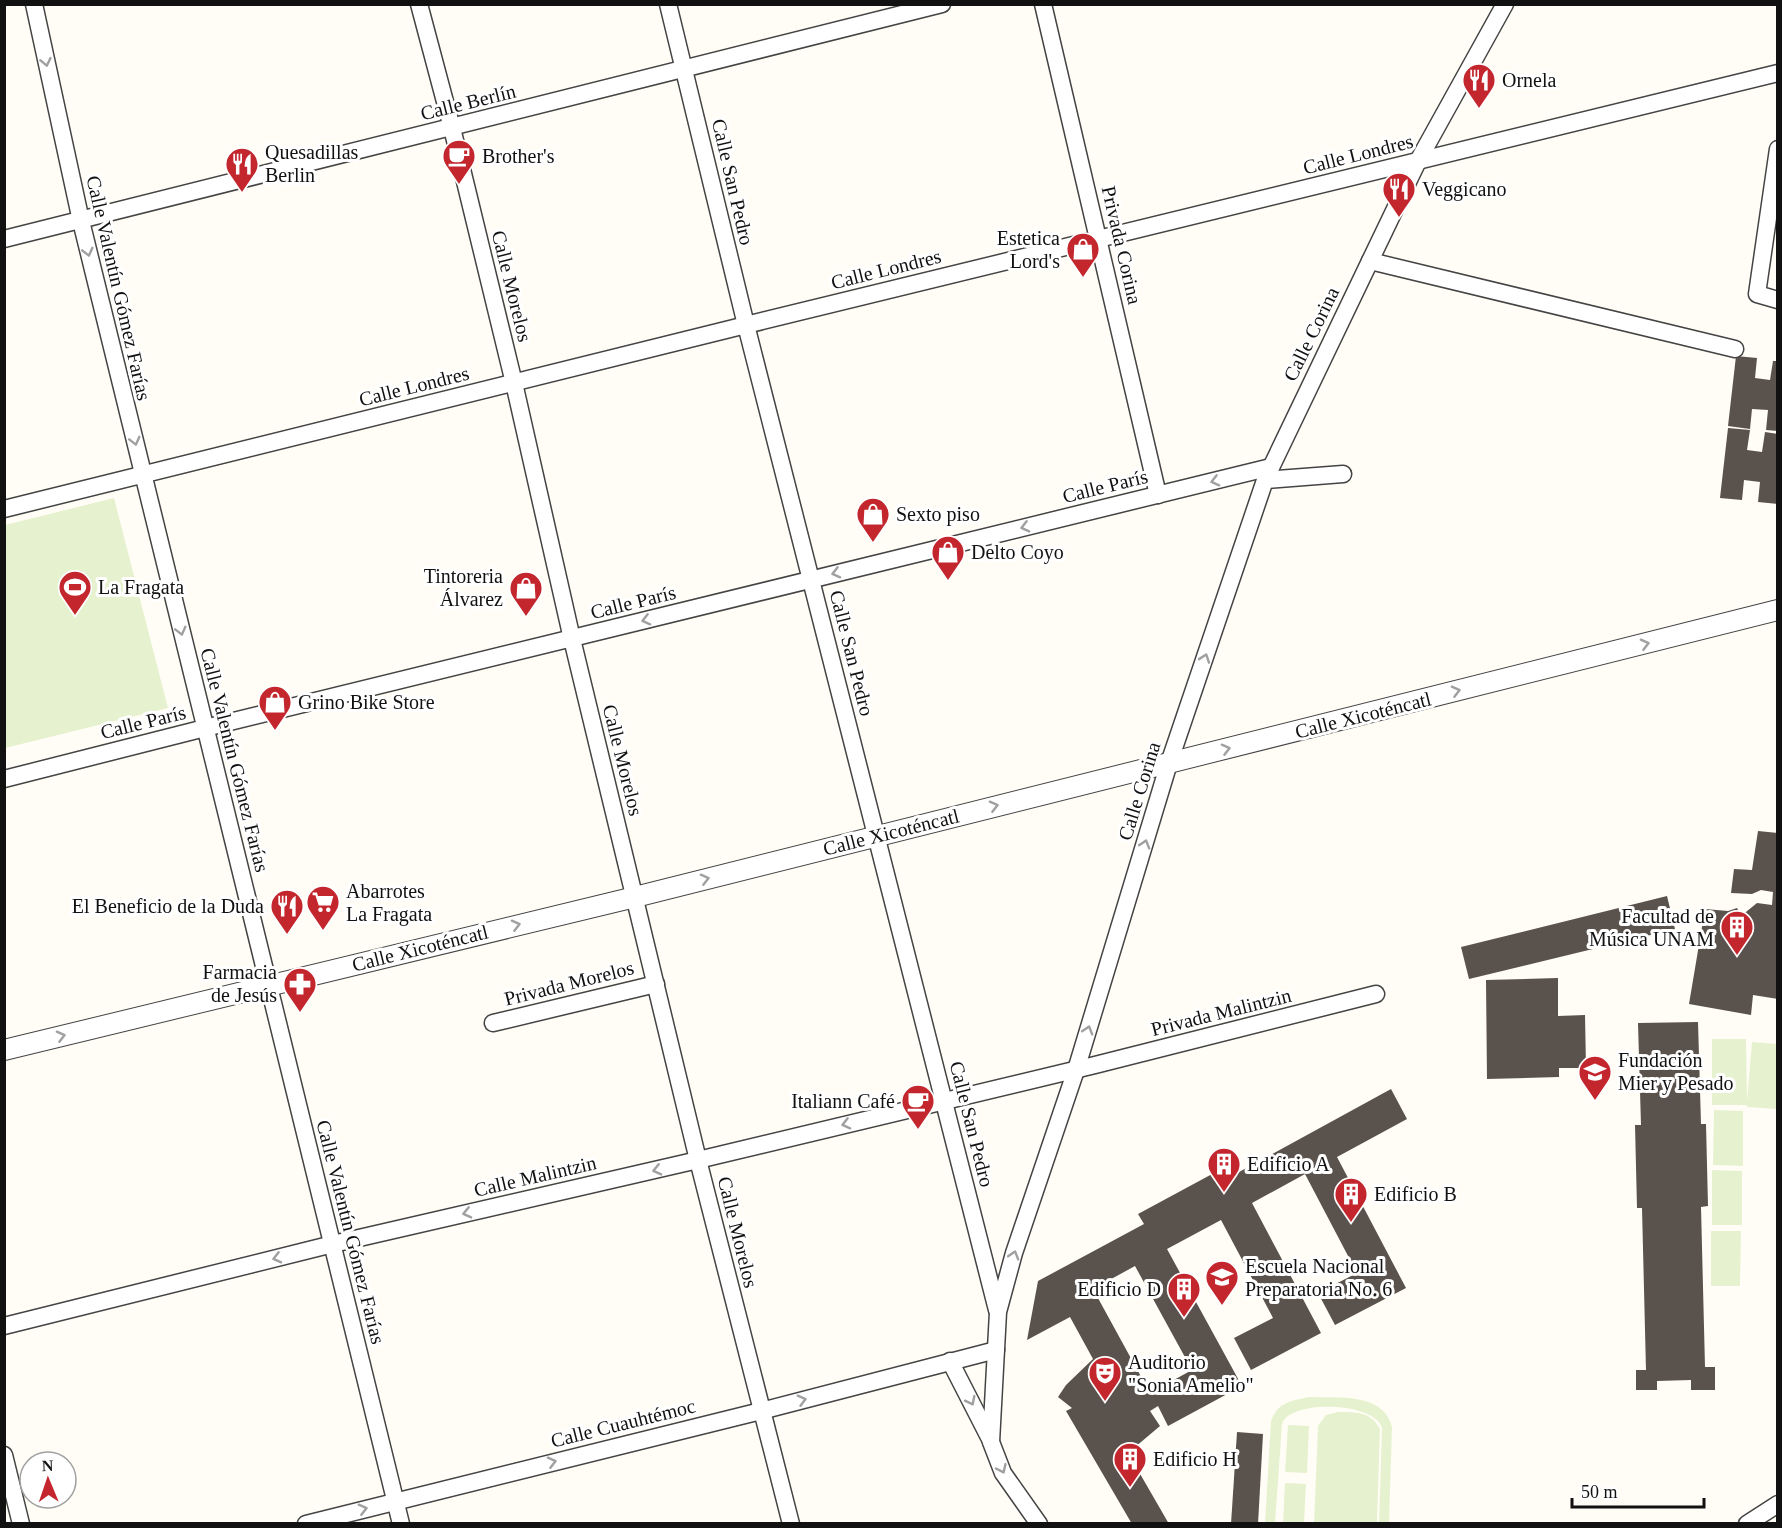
<svg xmlns="http://www.w3.org/2000/svg" width="1782" height="1528" font-family="Georgia,serif">
<style>
.pitch{fill:#e6f2cf}
.building{fill:#5a524d;fill-rule:evenodd}
.lines{fill:none;stroke-linecap:round;stroke-linejoin:round}
.minor-casing{stroke:#444;stroke-width:19}
.tertiary-casing{stroke:#444;stroke-width:22}
.minor{stroke:#fff;stroke-width:16}
.tertiary{stroke:#fff;stroke-width:20}
.oneway{stroke:#a0a0a0}
.labels{text-anchor:middle;stroke-width:6;stroke-linejoin:round;paint-order:stroke}
.poi-label{font-size:20px;fill:#111;stroke:#fff;text-anchor:start}
.street-label{font-size:20px;fill:#111;stroke:#fff}
</style>
<rect width="100%" height="100%" fill="#fffdf5"/>
<g class="pitch">
<path d="M114 498 168 708 5 748V525Z"/>
<path d="M1712 1039H1746L1747 1101 1752 1042 1777 1044V1109L1747 1107V1105H1712Z"/>
<path d="M1714 1110 1743 1111V1166L1713 1165Z"/>
<path d="M1712 1170 1742 1171V1225H1712Z"/>
<path d="M1711 1231H1741L1740 1286H1711Z"/>
<path d="M1309 1397C1337 1398 1384 1392 1392 1427L1389 1523H1379L1382 1428C1375 1402 1290 1399 1282 1424L1275 1523H1265L1271 1421C1278 1402 1291 1401 1309 1397Z"/>
<path d="M1338 1412C1355 1412 1371 1411 1380 1429L1377 1523H1314L1318 1426 1326 1415Z"/>
<path d="M1288 1425 1309 1426 1307 1473 1285 1472Z"/>
<path d="M1285 1483 1306 1484 1304 1523H1283Z"/>
</g>
<g class="building">
<path d="M1736 356 1757 358 1755 378 1770 380 1773 361H1778V431L1766 430 1768 410 1752 409 1750 429 1728 426Z"/>
<path d="M1728 428 1750 430 1747 450 1762 452 1765 432 1778 434V504L1758 502 1760 482 1744 480 1742 500 1720 498Z"/>
<path d="M1758 831 1778 833V999L1753 995 1751 1015 1689 1004 1705 909 1728 911 1737 908 1741 916 1757 903 1772 905 1773 892 1761 890 1752 894 1731 893 1734 869 1752 870Z"/>
<path d="M1667 896 1675 929 1469 979 1461 947Z"/>
<path d="M1558 978V1016L1585 1015 1586 1068H1559V1077L1487 1079 1486 980Z"/>
<path d="M1698 1022 1701 1124H1706L1708 1206 1701 1207 1705 1367H1715V1390H1691V1380L1657 1381V1390H1636V1370H1646L1642 1208H1637L1635 1125H1641L1638 1023Z"/>
<path d="M1391 1089 1407 1119 1337 1157 1406 1288 1335 1325 1318 1293 1357 1273 1305 1174 1252 1203 1321 1333 1251 1370 1234 1338 1273 1318 1221 1220 1167 1249 1242 1386 1168 1426 1158 1406 1150 1411 1160 1426 1128 1453 1169 1524H1132L1066 1411 1072 1408 1058 1397 1066 1385 1093 1359 1070 1317 1027 1340 1038 1281 1144 1224 1138 1214 1214 1173 1219 1183ZM1135 1266 1192 1370 1150 1393 1093 1289Z"/>
<path d="M1237 1432 1263 1434 1258 1524H1231Z"/>
</g>
<g class="lines">
<defs>
<g id="minor">
<path d="M34 4 81 221 401 1524"/>
<path d="M419 4 452 128 514 383 572 639 698 1160 791 1524"/>
<path d="M668 4 746 325 997 1310"/>
<path d="M1043 4 1158 495"/>
<path d="M1778 149 1757 294 1778 300"/>
<path d="M4 239 942 4"/>
<path d="M1370 261 1735 349"/>
<path d="M1265 480 1343 474"/>
<path d="M4 509 746 325 1778 73"/>
<path d="M4 779 205 728 1271 467"/>
<path d="M493 1023 656 984"/>
<path d="M4 1326 333 1244 698 1160 1095 1065 1376 994"/>
<path d="M950 1361 991 1441"/>
<path d="M4 1455 21 1524"/>
<path d="M306 1524 761 1411 996 1350"/>
<path d="M1039 1524 1003 1473 991 1442 998 1312 1014 1253 1076 1070 1169 763 1265 480 1418 161 1505 4"/>
<path d="M1747 1524 1778 1504"/>
</g>
<path id="tertiary" d="M4 1050 635 897 1778 610"/>
</defs>
<use href="#minor" class="minor-casing"/>
<use href="#tertiary" class="tertiary-casing"/>
<use href="#minor" class="minor"/>
<use href="#tertiary" class="tertiary"/>
</g>
<defs><path id="oneway-chevron" d="M-2-3.5L2.5 0L-2 3.5" fill="none" stroke-width="1.6" stroke-linecap="round" stroke-linejoin="round" transform="scale(1.5)"/></defs>
<g class="oneway">
<use href="#oneway-chevron" transform="translate(46 62) rotate(78)"/>
<use href="#oneway-chevron" transform="translate(88 252) rotate(76)"/>
<use href="#oneway-chevron" transform="translate(135 441) rotate(76)"/>
<use href="#oneway-chevron" transform="translate(1215 481) rotate(166)"/>
<use href="#oneway-chevron" transform="translate(1025 527) rotate(166)"/>
<use href="#oneway-chevron" transform="translate(836 573) rotate(166)"/>
<use href="#oneway-chevron" transform="translate(646 620) rotate(166)"/>
<use href="#oneway-chevron" transform="translate(181 631) rotate(76)"/>
<use href="#oneway-chevron" transform="translate(1645 644) rotate(-14)"/>
<use href="#oneway-chevron" transform="translate(1205 658) rotate(-71)"/>
<use href="#oneway-chevron" transform="translate(1456 691) rotate(-14)"/>
<use href="#oneway-chevron" transform="translate(1226 749) rotate(-14)"/>
<use href="#oneway-chevron" transform="translate(994 806) rotate(-14)"/>
<use href="#oneway-chevron" transform="translate(1145 844) rotate(-73)"/>
<use href="#oneway-chevron" transform="translate(705 879) rotate(-14)"/>
<use href="#oneway-chevron" transform="translate(516 925) rotate(-14)"/>
<use href="#oneway-chevron" transform="translate(1088 1030) rotate(-73)"/>
<use href="#oneway-chevron" transform="translate(61 1036) rotate(-14)"/>
<use href="#oneway-chevron" transform="translate(846 1124) rotate(166)"/>
<use href="#oneway-chevron" transform="translate(657 1170) rotate(167)"/>
<use href="#oneway-chevron" transform="translate(467 1213) rotate(167)"/>
<use href="#oneway-chevron" transform="translate(1014 1255) rotate(-73)"/>
<use href="#oneway-chevron" transform="translate(277 1258) rotate(166)"/>
<use href="#oneway-chevron" transform="translate(802 1400) rotate(-15)"/>
<use href="#oneway-chevron" transform="translate(971 1401) rotate(63)"/>
<use href="#oneway-chevron" transform="translate(552 1462) rotate(-14)"/>
<use href="#oneway-chevron" transform="translate(1002 1469) rotate(65)"/>
<use href="#oneway-chevron" transform="translate(363 1509) rotate(-14)"/>
</g>
<defs>
<symbol id="restaurant-pin" viewBox="-11 -11 22 30"><path d="M0 17L-7.5 6A9.5 9.5 0 1 1 7.5 6Z" fill="#c4262e" stroke="#fff"/><path d="M-5-6h1v4h1v-4h1v4h1v-4h1v5L-1.5 .5V6h-2V.5L-5-1ZM5-6V6H3V1.5H1.5Q1.5-4 5-6Z" fill="#fff"/></symbol>
<symbol id="cafe-pin" viewBox="-11 -11 22 30"><path d="M0 17L-7.5 6A9.5 9.5 0 1 1 7.5 6Z" fill="#c4262e" stroke="#fff"/><path d="M-5.5-4.5H6V0H3Q3 3.5 0 3.5H-2.5Q-5.5 3.5-5.5 0ZM3-3.2v2h1.7v-2ZM-6 4.5H4V6H-6Z" fill="#fff"/></symbol>
<symbol id="shop-pin" viewBox="-11 -11 22 30"><path d="M0 17L-7.5 6A9.5 9.5 0 1 1 7.5 6Z" fill="#c4262e" stroke="#fff"/><path d="M-5-2.5h2.3a2.7 3.5 0 0 1 5.4 0H5L5.5 6h-11ZM-1.5-2.5h3a1.5 2.3 0 0 0-3 0Z" fill="#fff"/></symbol>
<symbol id="stadium-pin" viewBox="-11 -11 22 30"><path d="M0 17L-7.5 6A9.5 9.5 0 1 1 7.5 6Z" fill="#c4262e" stroke="#fff"/><path d="M0-5a6.5 5 0 1 0 0 10a6.5 5 0 1 0 0-10ZM-3.5-1.8h7v3.6h-7Z" fill="#fff"/></symbol>
<symbol id="supermarket-pin" viewBox="-11 -11 22 30"><path d="M0 17L-7.5 6A9.5 9.5 0 1 1 7.5 6Z" fill="#c4262e" stroke="#fff"/><path d="M-6-5.5h2.5l.6 2H6L4.5 2H-2.5L-4.4-4H-6ZM-1.5 3.2a1.3 1.3 0 1 0 .1 0ZM3 3.2a1.3 1.3 0 1 0 .1 0Z" fill="#fff"/></symbol>
<symbol id="building-pin" viewBox="-11 -11 22 30"><path d="M0 17L-7.5 6A9.5 9.5 0 1 1 7.5 6Z" fill="#c4262e" stroke="#fff"/><path d="M-4-6H4V6H1V3H-1V6H-4ZM-2.5-4.3h1.7v1.8h-1.7ZM.8-4.3h1.7v1.8H.8ZM-2.5-1h1.7V.8h-1.7ZM.8-1h1.7V.8H.8Z" fill="#fff"/></symbol>
<symbol id="pharmacy-pin" viewBox="-11 -11 22 30"><path d="M0 17L-7.5 6A9.5 9.5 0 1 1 7.5 6Z" fill="#c4262e" stroke="#fff"/><path d="M-2-6h4v4h4v4h-4v4h-4v-4h-4v-4h4Z" fill="#fff"/></symbol>
<symbol id="school-pin" viewBox="-11 -11 22 30"><path d="M0 17L-7.5 6A9.5 9.5 0 1 1 7.5 6Z" fill="#c4262e" stroke="#fff"/><path d="M0-5L7-2L0 1L-7-2ZM-4 1L0 2.5L4 1V4Q0 6-4 4Z" fill="#fff"/></symbol>
<symbol id="theatre-pin" viewBox="-11 -11 22 30"><path d="M0 17L-7.5 6A9.5 9.5 0 1 1 7.5 6Z" fill="#c4262e" stroke="#fff"/><path d="M-5-5.5Q0-4 5-5.5V0Q5 5 0 6Q-5 5-5 0ZM-3.3-2.5H-1v1.5H-3.3ZM1-2.5H3.3v1.5H1ZM-2.8 1Q0 5.5 2.8 1Z" fill="#fff"/></symbol>
</defs>
<g fill-rule="evenodd">
<use href="#restaurant-pin" x="1460" y="61" width="38" height="52"/>
<use href="#cafe-pin" x="440" y="137" width="38" height="52"/>
<use href="#restaurant-pin" x="223" y="145" width="38" height="52"/>
<use href="#restaurant-pin" x="1380" y="170" width="38" height="52"/>
<use href="#shop-pin" x="1064" y="230" width="38" height="52"/>
<use href="#shop-pin" x="854" y="495" width="38" height="52"/>
<use href="#shop-pin" x="929" y="533" width="38" height="52"/>
<use href="#stadium-pin" x="56" y="568" width="38" height="52"/>
<use href="#shop-pin" x="507" y="569" width="38" height="52"/>
<use href="#shop-pin" x="256" y="683" width="38" height="52"/>
<use href="#supermarket-pin" x="304" y="883" width="38" height="52"/>
<use href="#restaurant-pin" x="268" y="887" width="38" height="52"/>
<use href="#building-pin" x="1718" y="908" width="38" height="52"/>
<use href="#pharmacy-pin" x="281" y="965" width="38" height="52"/>
<use href="#school-pin" x="1576" y="1053" width="38" height="52"/>
<use href="#cafe-pin" x="899" y="1082" width="38" height="52"/>
<use href="#building-pin" x="1205" y="1145" width="38" height="52"/>
<use href="#building-pin" x="1332" y="1175" width="38" height="52"/>
<use href="#school-pin" x="1203" y="1258" width="38" height="52"/>
<use href="#building-pin" x="1165" y="1270" width="38" height="52"/>
<use href="#theatre-pin" x="1086" y="1354" width="38" height="52"/>
<use href="#building-pin" x="1111" y="1440" width="38" height="52"/>
</g>
<g class="labels">
<g class="poi-label">
<text x="1502" y="87">Ornela</text>
<text x="265" y="159">Quesadillas<tspan x="265" dy="23">Berlin</tspan></text>
<text x="482" y="163">Brother's</text>
<text x="1422" y="196">Veggicano</text>
<text x="1060" y="245" text-anchor="end">Estetica<tspan x="1060" dy="23">Lord's</tspan></text>
<text x="896" y="521">Sexto piso</text>
<text x="971" y="559">Delto Coyo</text>
<text x="503" y="583" text-anchor="end">Tintoreria<tspan x="503" dy="23">Álvarez</tspan></text>
<text x="98" y="594">La Fragata</text>
<text x="298" y="709">Grino Bike Store</text>
<text x="346" y="898">Abarrotes<tspan x="346" dy="23">La Fragata</tspan></text>
<text x="264" y="913" text-anchor="end">El Beneficio de la Duda</text>
<text x="1714" y="923" text-anchor="end">Facultad de<tspan x="1714" dy="23">Música UNAM</tspan></text>
<text x="277" y="979" text-anchor="end">Farmacia<tspan x="277" dy="23">de Jesús</tspan></text>
<text x="1618" y="1067">Fundación<tspan x="1618" dy="23">Mier y Pesado</tspan></text>
<text x="895" y="1108" text-anchor="end">Italiann Café</text>
<text x="1247" y="1171">Edificio A</text>
<text x="1374" y="1201">Edificio B</text>
<text x="1245" y="1273">Escuela Nacional<tspan x="1245" dy="23">Preparatoria No. 6</tspan></text>
<text x="1161" y="1296" text-anchor="end">Edificio D</text>
<text x="1128" y="1369">Auditorio<tspan x="1128" dy="23">"Sonia Amelio"</tspan></text>
<text x="1153" y="1466">Edificio H</text>
</g>
<g class="street-label">
<text transform="translate(468 102) rotate(-14)" y="7">Calle Berlín</text>
<text transform="translate(1358 154) rotate(-14)" y="7">Calle Londres</text>
<text transform="translate(733 182) rotate(77)" y="7">Calle San Pedro</text>
<text transform="translate(1122 245) rotate(77)" y="7">Privada Corina</text>
<text transform="translate(886 269) rotate(-14)" y="7">Calle Londres</text>
<text transform="translate(512 286) rotate(76)" y="7">Calle Morelos</text>
<text transform="translate(119 288) rotate(77)" y="7">Calle Valentín Gómez Farías</text>
<text transform="translate(1311 334) rotate(-64)" y="7">Calle Corina</text>
<text transform="translate(414 386) rotate(-14)" y="7">Calle Londres</text>
<text transform="translate(1105 486) rotate(-14)" y="7">Calle París</text>
<text transform="translate(633 602) rotate(-14)" y="7">Calle París</text>
<text transform="translate(852 653) rotate(76)" y="7">Calle San Pedro</text>
<text transform="translate(1363 715) rotate(-14)" y="7">Calle Xicoténcatl</text>
<text transform="translate(143 722) rotate(-14)" y="7">Calle París</text>
<text transform="translate(235 760) rotate(76)" y="7">Calle Valentín Gómez Farías</text>
<text transform="translate(623 760) rotate(76)" y="7">Calle Morelos</text>
<text transform="translate(1139 791) rotate(-73)" y="7">Calle Corina</text>
<text transform="translate(891 832) rotate(-14)" y="7">Calle Xicoténcatl</text>
<text transform="translate(420 948) rotate(-14)" y="7">Calle Xicoténcatl</text>
<text transform="translate(569 983) rotate(-14)" y="7">Privada Morelos</text>
<text transform="translate(1221 1012) rotate(-14)" y="7">Privada Malintzin</text>
<text transform="translate(972 1124) rotate(76)" y="7">Calle San Pedro</text>
<text transform="translate(535 1176) rotate(-13)" y="7">Calle Malintzin</text>
<text transform="translate(351 1232) rotate(76)" y="7">Calle Valentín Gómez Farías</text>
<text transform="translate(738 1232) rotate(76)" y="7">Calle Morelos</text>
<text transform="translate(623 1423) rotate(-14)" y="7">Calle Cuauhtémoc</text>
</g>
</g>
<rect width="1782" height="1528" fill="none" stroke="#111111" stroke-width="12"/>
<g transform="translate(48 1480) rotate(358)"><circle r="28" fill="#ffffff" stroke="#a0a0a0" stroke-width="1.5"/>
<path d="M0-4.5L10 22L0 15L-10 22Z" fill="#c4262e"/>
<text y="-9" font-size="16" font-weight="bold" text-anchor="middle" fill="#111111">N</text>
</g>
<path d="M1572 1498v9h132v-9" fill="none" stroke="#111111" stroke-width="3"/>
<text x="1581" y="1498" font-size="18" fill="#111111" stroke="#ffffff" stroke-width="4.5" paint-order="stroke">50 m</text>
</svg>
